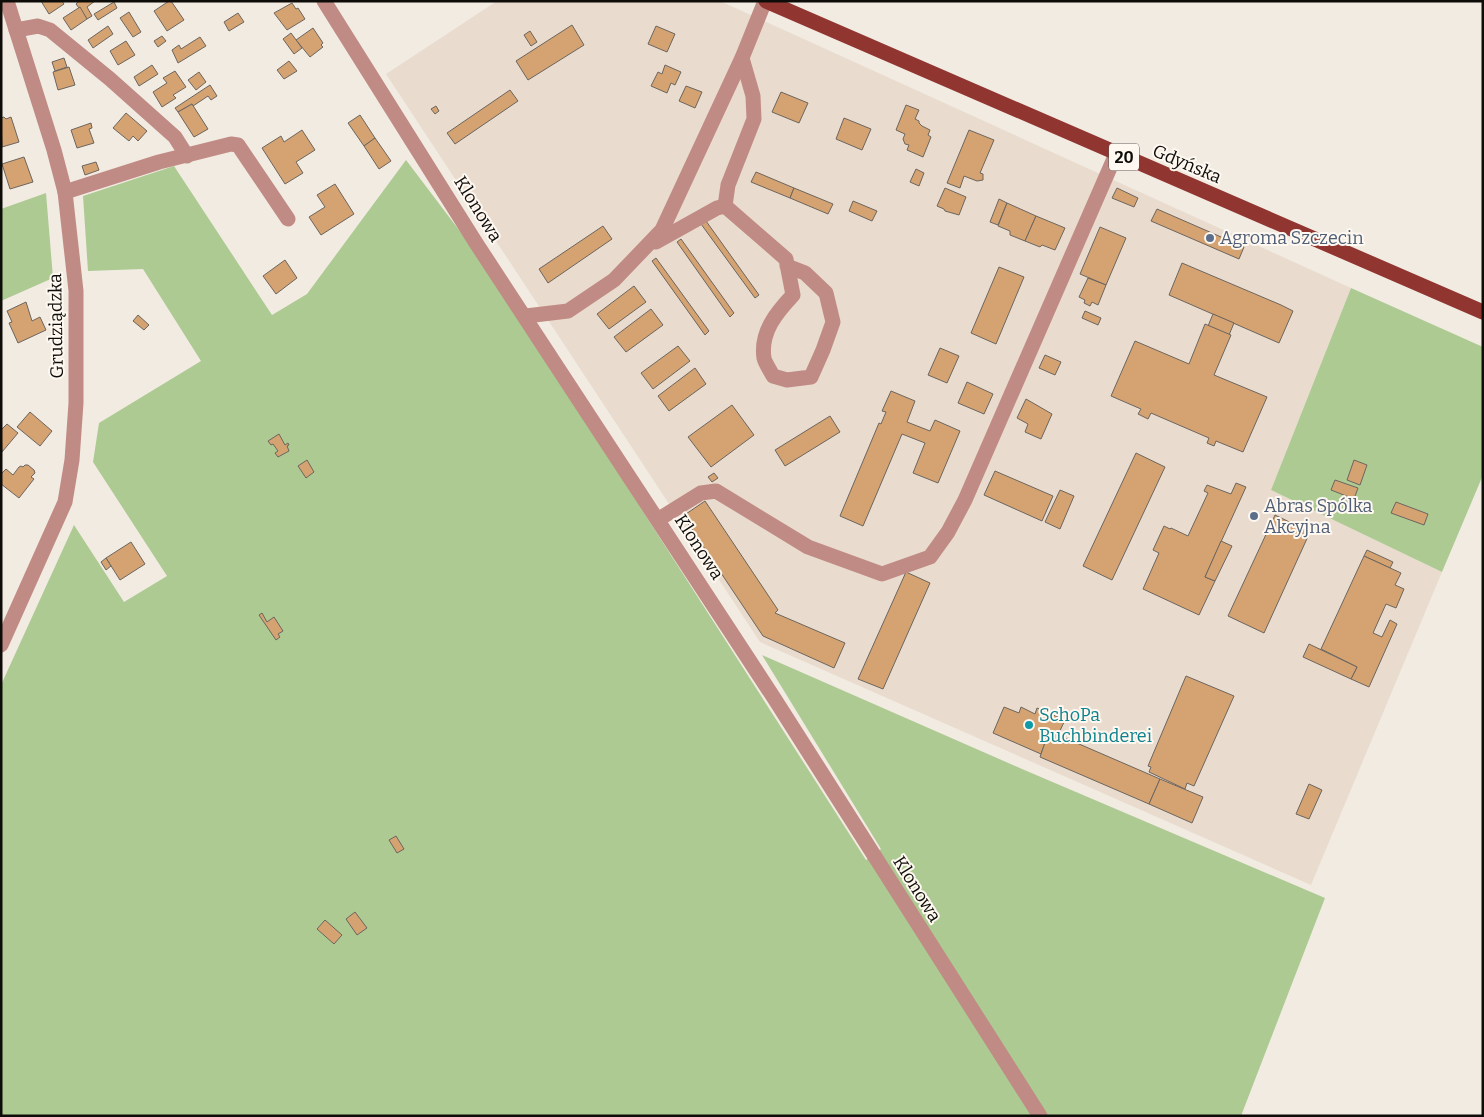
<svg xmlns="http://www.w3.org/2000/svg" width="1484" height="1117" font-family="Bitter,serif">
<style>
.built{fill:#e9dcce}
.green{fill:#adca93}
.building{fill:#d5a372;stroke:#6c655e}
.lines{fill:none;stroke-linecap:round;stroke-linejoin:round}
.minor{stroke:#c08b85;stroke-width:15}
.major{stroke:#913531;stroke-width:15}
.service-dot{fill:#5c6f8a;stroke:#fef8f1;stroke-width:2}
.culture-dot{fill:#0f9aa8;stroke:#fef8f1;stroke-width:2}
.labels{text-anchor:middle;stroke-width:4;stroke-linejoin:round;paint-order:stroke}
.shield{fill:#fef8f1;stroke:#56534f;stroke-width:1}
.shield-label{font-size:16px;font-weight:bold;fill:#0e0c09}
.street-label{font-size:18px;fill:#0e0c09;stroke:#fef8f1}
.service-label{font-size:18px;fill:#4e5e75;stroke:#fef8f1;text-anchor:start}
.culture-label{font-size:18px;fill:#0d838f;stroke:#fef8f1;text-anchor:start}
</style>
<rect width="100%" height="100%" fill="#f2ebe2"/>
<path class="built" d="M497 1H720L1351 288 1271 490 1442 572 1311 885 760 642 386 74Z"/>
<g class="green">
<path d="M406 160 484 263 866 860 881 849 762 655 1022 769 1325 898 1241 1116H1V685L74 525 124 602 167 576 93 462 99 423 201 361 143 269 88 271 83 196 174 166 272 315 307 294Z"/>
<path d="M46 193 53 278 1 301V209Z"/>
<path d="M1351 288 1483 347V475L1442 572 1271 490Z"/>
</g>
<g class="building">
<path d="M41 1H62L64 4 49 14Z"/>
<path d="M79 1H95L87 7 92 16 87 19 76 4Z"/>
<path d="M169 1H171L184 20 167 31 154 11Z"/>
<path d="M114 2 117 8 98 20 94 14Z"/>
<path d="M292 3 296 9 298 8 305 19 287 30 274 13Z"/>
<path d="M80 7 87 19 71 30 63 18Z"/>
<path d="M129 12 141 32 133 37 120 18Z"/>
<path d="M238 13 244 22 229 31 224 22Z"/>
<path d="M572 25 584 45 528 80 516 61Z"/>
<path d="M108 26 113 34 93 48 88 40Z"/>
<path d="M656 26 675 34 667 52 648 44Z"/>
<path d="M313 28 323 43 321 45 323 47 310 57 296 40Z"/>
<path d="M530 31 537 42 531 46 524 35Z"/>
<path d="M291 33 302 48 294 54 283 39Z"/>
<path d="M162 36 166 41 158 47 154 41Z"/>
<path d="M200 37 206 46 178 63 172 50 179 45 181 49Z"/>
<path d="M126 41 135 55 118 65 110 51Z"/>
<path d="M64 58 67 67 55 71 52 62Z"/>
<path d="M289 61 297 71 284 79 277 70Z"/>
<path d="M152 65 158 74 139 86 134 77Z"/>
<path d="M665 65 681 72 675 85 671 83 667 93 651 86 658 72 662 74Z"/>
<path d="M69 67 75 85 58 90 53 72Z"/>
<path d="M175 71 186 87 173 95 176 98 162 107 153 92 167 83 163 78Z"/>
<path d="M199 72 206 82 196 90 188 80Z"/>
<path d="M210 85 217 96 211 100 208 96 193 106 192 104 178 112 175 108Z"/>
<path d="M686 86 702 92 695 108 679 101Z"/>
<path d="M510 90 518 101 455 144 447 133Z"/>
<path d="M781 92 808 103 799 123 772 112Z"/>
<path d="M192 104 208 129 194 137 178 112Z"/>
<path d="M906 105 919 110 915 119 919 121V123L922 126 930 130 928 135 931 137 923 157 907 150 909 145 905 144 903 139 905 134 896 130Z"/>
<path d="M436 106 439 111 435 114 431 109Z"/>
<path d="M126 113 147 131 138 141 133 136 129 141 113 128Z"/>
<path d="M360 115 375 138 364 146 348 123Z"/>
<path d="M4 117 6 119 11 117 19 142 2 147 1 118Z"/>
<path d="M844 118 871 129 862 150 836 139Z"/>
<path d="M91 123 92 128 89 129 94 143 77 148 71 130Z"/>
<path d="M302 130 315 150 296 162 303 173 285 184 262 148 281 136 284 142Z"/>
<path d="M969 130 994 140 980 173 983 174V180L977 181 964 176 960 188 947 183Z"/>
<path d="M375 138 391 161 379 169 364 146Z"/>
<path d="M24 157 33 182 10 189 2 164Z"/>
<path d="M96 162 99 170 85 175 82 166Z"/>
<path d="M916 169 924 173 919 186 910 182Z"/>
<path d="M756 172 794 188 790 198 751 182Z"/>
<path d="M335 184 354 214 321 235 309 217 325 207 317 195Z"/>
<path d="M794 188 833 204 828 214 790 198Z"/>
<path d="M945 188 966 197 959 215 945 211 944 209 937 206Z"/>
<path d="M1117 188 1138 198 1134 207 1112 198Z"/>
<path d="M999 199 1007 203 998 225 990 222Z"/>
<path d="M853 201 877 211 872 221 849 211Z"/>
<path d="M1007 203 1036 216 1025 241 1010 235V231L998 226Z"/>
<path d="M1157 209 1244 247 1239 259 1151 221Z"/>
<path d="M1036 216 1065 228 1055 250 1042 245 1040 247 1025 241Z"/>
<path d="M706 221 759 295 755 298 701 224Z"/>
<path d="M603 226 612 239 548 283 539 269Z"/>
<path d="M1100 227 1126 238 1106 285 1080 274Z"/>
<path d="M681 239 734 313 730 317 677 242Z"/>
<path d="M656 258 709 331 705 335 652 261Z"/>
<path d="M285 260 297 278 276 294 263 276Z"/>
<path d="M1182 263 1281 305 1293 311 1279 343 1169 295Z"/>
<path d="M999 267 1024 277 996 344 971 333Z"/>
<path d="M1088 278 1106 285 1098 305 1092 302 1090 306 1084 303 1085 300 1079 297Z"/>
<path d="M634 286 646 302 609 329 597 314Z"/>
<path d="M26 302 32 321 40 317 46 330 18 343 9 323 12 322 7 311Z"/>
<path d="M651 309 663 325 626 352 614 337Z"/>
<path d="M1085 311 1101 318 1098 325 1082 318Z"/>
<path d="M1213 314 1234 323 1229 335 1208 326Z"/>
<path d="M138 315 149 325 144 330 133 321Z"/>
<path d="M1205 324 1231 335 1214 375 1267 397 1243 452 1216 441 1214 446 1207 443 1209 438 1151 413 1148 419 1138 414 1141 409 1111 396 1135 341 1189 364Z"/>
<path d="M678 346 690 361 653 389 641 373Z"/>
<path d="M940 348 959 356 947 383 928 375Z"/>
<path d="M1045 355 1061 362 1055 375 1039 368Z"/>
<path d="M695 368 706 384 669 411 658 396Z"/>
<path d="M967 382 993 394 984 414 958 403Z"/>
<path d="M891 391 915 401 907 422 930 431 935 420 960 431 938 483 913 473 925 443 902 434 863 526 840 516 879 423 881 424 886 412 882 411Z"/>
<path d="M1026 399 1052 414 1041 439 1025 432 1028 424 1017 418Z"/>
<path d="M732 405 754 435 711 467 688 437Z"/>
<path d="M30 412 52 431 40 446 17 427Z"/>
<path d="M830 416 840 432 785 466 775 450Z"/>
<path d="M7 424 18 433 2 452 1 430Z"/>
<path d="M279 434 285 445 288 443 289 445 287 446 289 451 278 457 275 453 278 451 273 444 271 445 268 441Z"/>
<path d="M1136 453 1165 467 1112 580 1083 566Z"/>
<path d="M307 460 314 472 306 478 298 466Z"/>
<path d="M1354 460 1367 465 1360 485 1347 480Z"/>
<path d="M25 465H28L34 470 35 473 31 477 34 479 19 498 1 484V474L6 469 13 475 19 467 21 466 23 467Z"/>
<path d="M995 471 1053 496 1042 521 984 495Z"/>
<path d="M714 473 718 478 712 482 708 477Z"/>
<path d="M1335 480 1358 488 1354 499 1331 490Z"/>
<path d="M1236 483 1246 487 1205 577 1215 581 1199 615 1143 589 1159 553 1153 550 1164 526 1170 529 1171 528 1188 536 1208 493 1204 491 1207 485 1231 494Z"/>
<path d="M1060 490 1074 496 1060 529 1045 522Z"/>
<path d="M705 501 778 610 775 613 845 643 834 668 763 636 683 516Z"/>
<path d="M1396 502 1428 514 1424 525 1391 513Z"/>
<path d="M1275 515 1310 532 1264 633 1228 616Z"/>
<path d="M1221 541 1232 546 1215 581 1205 577Z"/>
<path d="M131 542 145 564 120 580 106 558Z"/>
<path d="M1367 550 1393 562 1390 568 1364 556Z"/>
<path d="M1364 556 1401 573 1395 585 1404 589 1396 608 1386 604 1373 633 1382 637 1390 620 1397 624 1369 687 1351 679 1357 667 1321 649Z"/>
<path d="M106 558 111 566 106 570 101 562Z"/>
<path d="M906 572 930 583 883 689 858 679Z"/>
<path d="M262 613 267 622 274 617 283 631 278 634 280 637 276 640 259 615Z"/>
<path d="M1309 644 1357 667 1351 679 1303 657Z"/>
<path d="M1186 676 1234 696 1194 786 1187 783 1185 789 1149 772 1151 767 1148 766Z"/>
<path d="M1004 707 1019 713 1021 707 1035 714 1037 708 1065 720 1058 735 1049 731 1041 754 993 733Z"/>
<path d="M1049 731 1160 779 1149 804 1040 757Z"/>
<path d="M1160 779 1203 797 1192 823 1149 804Z"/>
<path d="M1309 784 1322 790 1309 819 1296 814Z"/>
<path d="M396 836 404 849 397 853 389 840Z"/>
<path d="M355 912 367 928 357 935 346 919Z"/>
<path d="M325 920 342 935 334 944 317 929Z"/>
</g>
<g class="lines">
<g class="minor">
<path d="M324 1 476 243 774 698 1040 1116"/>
<path d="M16 30 38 26 50 30 110 79 175 137 187 156"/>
<path d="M65 192 159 162 231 144 238 145 288 219"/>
<path d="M725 206 786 259 793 295C777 312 760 332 764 358 765 363 770 370 773 376L787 380 811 377 823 350 833 322 826 293 805 273 787 266"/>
<path d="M656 242 717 208 725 206 728 185 754 119 753 96 742 58"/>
<path d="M526 316 568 311 614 280 662 230 742 58 765 1"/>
<path d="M659 519 701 493 716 491 808 547 882 574 930 557 948 532 965 500 1116 154"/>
<path d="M1 645 65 502 72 460 76 403V291L65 192 54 150 7 1"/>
</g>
<path class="major" d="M766 1 1483 312"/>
</g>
<g class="service-dot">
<circle cx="1210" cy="238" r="5"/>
<circle cx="1254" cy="516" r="5"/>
</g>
<circle class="culture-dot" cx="1029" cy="725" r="5"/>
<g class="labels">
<rect class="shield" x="1109" y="143.5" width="30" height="27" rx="4"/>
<g class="shield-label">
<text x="1124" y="163">20</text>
</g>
<g class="street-label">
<text transform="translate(1187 164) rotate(23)" y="6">Gdyńska</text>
<text transform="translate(478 209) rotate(58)" y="6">Klonowa</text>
<text transform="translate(56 326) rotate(-91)" y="6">Grudziądzka</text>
<text transform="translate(699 547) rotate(57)" y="6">Klonowa</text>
<text transform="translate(917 889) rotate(58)" y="6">Klonowa</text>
</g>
<g class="service-label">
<text x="1220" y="244">Agroma Szczecin</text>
<text x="1264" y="512">Abras Spólka<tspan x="1264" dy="21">Akcyjna</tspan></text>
</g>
<g class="culture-label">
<text x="1039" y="721">SchoPa<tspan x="1039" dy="21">Buchbinderei</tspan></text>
</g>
</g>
<rect width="1484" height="1117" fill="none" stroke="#0e0c09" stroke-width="5"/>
</svg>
